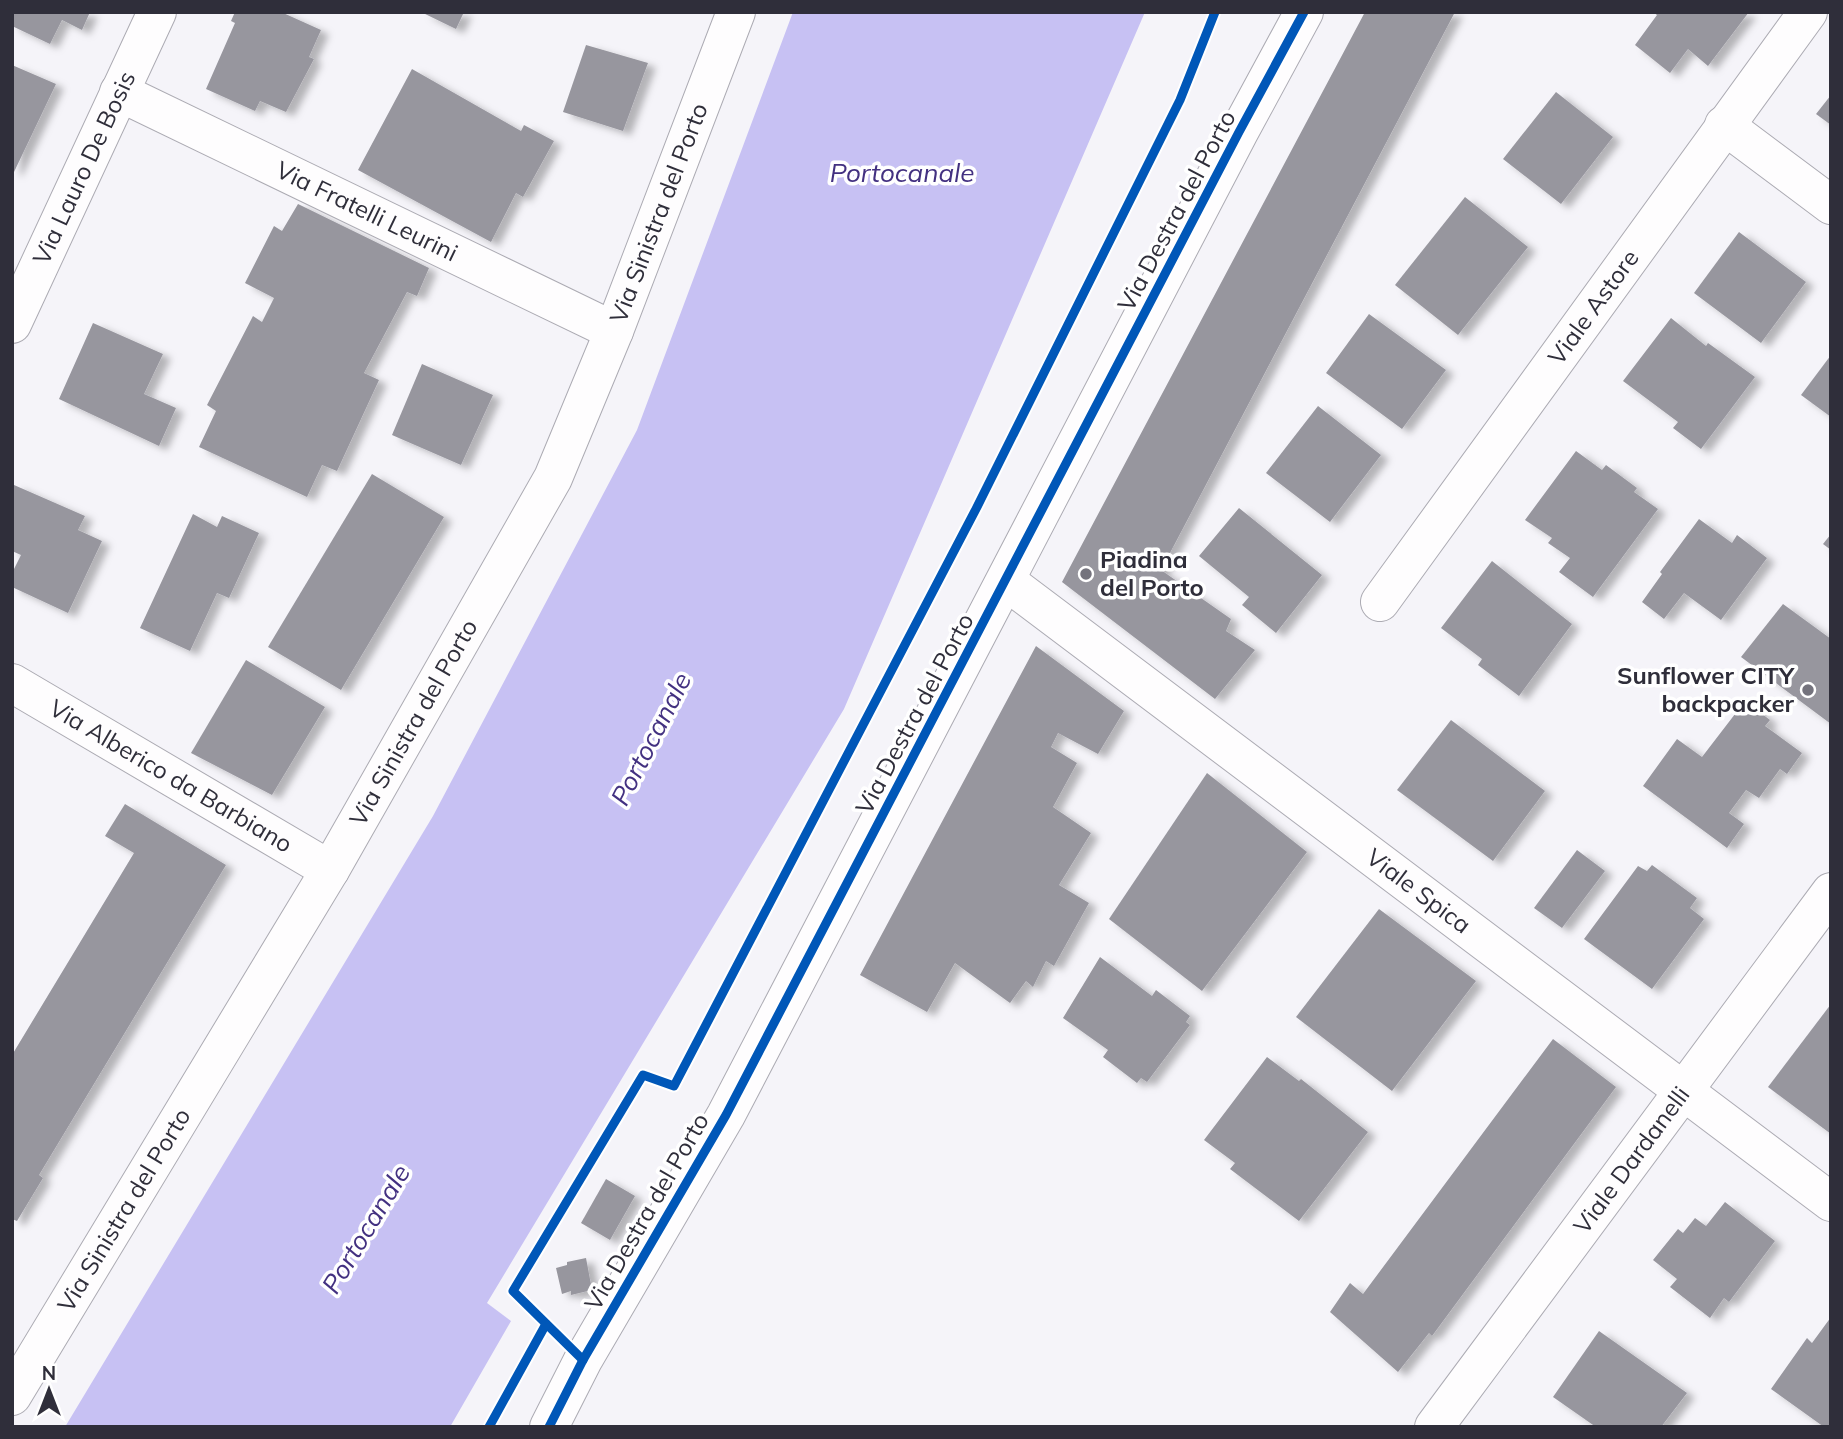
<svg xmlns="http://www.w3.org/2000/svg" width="1843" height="1439" font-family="Mulish,sans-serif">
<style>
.water{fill:#c7c1f3}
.building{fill:#97969e;filter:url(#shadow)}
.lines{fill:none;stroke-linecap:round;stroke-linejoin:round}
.minor-casing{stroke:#acabb3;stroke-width:40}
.minor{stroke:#fefdfe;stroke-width:38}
.cycleway-casing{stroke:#fff;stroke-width:13}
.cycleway{stroke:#0057b8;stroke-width:9}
.poi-dot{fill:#74737d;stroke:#fff;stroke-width:2.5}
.labels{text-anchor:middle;stroke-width:7;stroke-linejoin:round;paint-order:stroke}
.street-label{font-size:24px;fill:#2f2e3a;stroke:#fff}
.poi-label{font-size:24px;font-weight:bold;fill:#2f2e3a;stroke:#fff;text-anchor:start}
.water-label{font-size:26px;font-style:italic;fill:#433181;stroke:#fff}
</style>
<defs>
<filter id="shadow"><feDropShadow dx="8" dy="4.5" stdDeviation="3.5" flood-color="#0004"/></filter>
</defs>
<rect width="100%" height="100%" fill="#f5f4f9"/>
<path class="water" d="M793 12H1145L844 709 487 1303 511 1321 450 1427H65L433 816 637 430Z"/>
<g class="building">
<path d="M12 12H90L82 30 62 20 50 44 12 26Z"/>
<path d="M235 12H281L321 30 309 57 314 59 286 112 260 101 255 111 206 89 235 23 231 21Z"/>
<path d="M421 12H464L456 29Z"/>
<path d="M1365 12H1455L1161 570 1231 619 1226 631 1255 650 1215 699 1062 582Z"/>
<path d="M1653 12H1749L1708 66 1688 49 1670 73 1635 45 1657 15Z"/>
<path d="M586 45 648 63 623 131 563 112Z"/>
<path d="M12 65 56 84 14 172 12 171Z"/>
<path d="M412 69 521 131 524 125 554 141 523 197 516 193 491 242 358 170Z"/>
<path d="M1556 92 1613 137 1561 204 1503 159Z"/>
<path d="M1831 95V125L1816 114Z"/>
<path d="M1465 197 1528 247 1458 335 1395 285Z"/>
<path d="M298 204 429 268 417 296 407 292 364 373 379 380 337 471 322 465 307 497 199 447 216 411 207 405 253 316 262 322 274 298 245 283 274 226 282 231Z"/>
<path d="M1739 232 1806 282 1761 343 1694 293Z"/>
<path d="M1369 314 1446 370 1402 429 1326 373Z"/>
<path d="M1671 318 1706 346 1708 343 1755 377 1701 449 1673 428 1678 422 1623 381Z"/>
<path d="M93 323 163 354 144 394 176 408 159 446 59 399Z"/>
<path d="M1831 355V417L1801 395Z"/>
<path d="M422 364 493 395 461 465 392 435Z"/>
<path d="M1318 406 1381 455 1330 522 1266 473Z"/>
<path d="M1576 451 1602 470 1606 465 1637 488 1634 492 1658 509 1593 597 1559 572 1570 558 1548 543 1552 538 1525 520Z"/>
<path d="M372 474 444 517 341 690 268 647Z"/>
<path d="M14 485 85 516 78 530 102 541 68 613 12 587V573L21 555 12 551Z"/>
<path d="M1239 508 1322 575 1276 633 1242 605 1249 597 1199 556Z"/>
<path d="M193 514 217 527 222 516 259 533 229 598 217 593 190 651 140 628Z"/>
<path d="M1699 519 1732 543 1737 535 1767 558 1721 620 1684 593 1664 619 1642 602 1662 574 1660 572Z"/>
<path d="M1831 534V550L1823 544Z"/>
<path d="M1492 561 1572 624 1519 696 1478 665 1482 659 1441 628Z"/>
<path d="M1783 604 1831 639V724L1741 657Z"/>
<path d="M1036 646 1124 711 1098 754 1058 733 1051 747 1077 763 1053 807 1091 833 1059 885 1089 903 1054 966 1046 961 1033 987 1026 981 1010 1003 955 963 927 1012 860 975Z"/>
<path d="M246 660 325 707 272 795 191 753Z"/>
<path d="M1745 701 1770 720 1765 726 1802 753 1787 774 1780 769 1759 798 1746 790 1729 813 1744 824 1727 848 1643 786 1677 739 1702 757Z"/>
<path d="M1451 720 1545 791 1493 861 1397 790Z"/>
<path d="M1207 773 1307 852 1202 991 1109 919Z"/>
<path d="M125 804 226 865 39 1175 43 1178 17 1221 12 1219V1055L134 853 105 836Z"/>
<path d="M1577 850 1605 871 1562 928 1534 908Z"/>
<path d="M1652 865 1697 898 1690 908 1704 919 1652 989 1584 939 1638 866 1647 871Z"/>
<path d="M1379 909 1476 981 1392 1091 1296 1017Z"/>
<path d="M1100 957 1152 996 1156 990 1190 1016 1186 1022 1190 1025 1147 1082 1141 1078 1137 1083 1103 1057 1108 1050 1063 1018Z"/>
<path d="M1831 1004V1134L1768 1087Z"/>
<path d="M1553 1039 1616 1087 1432 1336 1429 1333 1398 1372 1330 1312 1350 1283 1363 1294Z"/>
<path d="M1267 1057 1299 1081 1301 1079 1368 1132 1299 1221 1230 1169 1235 1163 1204 1140Z"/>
<path d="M606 1179 635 1196 610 1240 581 1223Z"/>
<path d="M1725 1202 1775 1241 1729 1302 1724 1298 1710 1318 1670 1287 1677 1279 1653 1260 1678 1229 1683 1233 1695 1218 1706 1226Z"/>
<path d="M586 1258 592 1290 571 1295V1291L562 1294 556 1268 567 1265V1262Z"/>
<path d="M1831 1317V1427H1824L1771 1389 1807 1338 1812 1343Z"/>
<path d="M1599 1331 1687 1393 1661 1427H1596L1553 1397Z"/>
</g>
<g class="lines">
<defs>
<g id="minor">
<path id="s1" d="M119 92 614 331"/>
<path d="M1724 125 1831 205"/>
<path id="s2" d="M12 324 157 12"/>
<path id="s3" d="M1006 581 1831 1202"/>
<path id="s4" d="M1380 602 1808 12"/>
<path id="s5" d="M12 683 330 870"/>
<path id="s6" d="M12 1396 330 870 553 478 614 331 736 12"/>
<path d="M549 1427 583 1360 726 1115 1239 132 1304 12"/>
<path id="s7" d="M1434 1427 1831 892"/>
</g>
</defs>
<use href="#minor" class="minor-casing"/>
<use href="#minor" class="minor"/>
<defs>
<g id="cycleway">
<path d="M583 1360 513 1291 643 1075 674 1086 976 509 1180 100 1215 12"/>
<path d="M489 1427 546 1324"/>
<path d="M549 1427 583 1360 726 1115 1239 132 1304 12"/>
</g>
</defs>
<use href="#cycleway" class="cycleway-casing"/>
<use href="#cycleway" class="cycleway"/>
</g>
<g class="poi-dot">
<circle cx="1086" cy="574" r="7"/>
<circle cx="1808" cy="690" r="7"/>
</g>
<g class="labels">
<g class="street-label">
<text dy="8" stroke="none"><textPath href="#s2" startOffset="172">Via Lauro De Bosis</textPath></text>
<text transform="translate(1177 211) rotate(-62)" y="8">Via Destra del Porto</text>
<text dy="8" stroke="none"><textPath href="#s1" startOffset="275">Via Fratelli Leurini</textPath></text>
<text dy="8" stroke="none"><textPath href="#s6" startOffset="1351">Via Sinistra del Porto</textPath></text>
<text dy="8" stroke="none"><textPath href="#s4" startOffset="364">Viale Astore</textPath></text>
<text transform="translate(915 714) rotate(-62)" y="8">Via Destra del Porto</text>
<text dy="8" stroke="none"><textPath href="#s6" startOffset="784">Via Sinistra del Porto</textPath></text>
<text dy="8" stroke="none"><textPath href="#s5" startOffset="184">Via Alberico da Barbiano</textPath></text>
<text dy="8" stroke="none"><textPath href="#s3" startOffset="516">Viale Spica</textPath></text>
<text dy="8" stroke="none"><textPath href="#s7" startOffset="332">Viale Dardanelli</textPath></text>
<text dy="8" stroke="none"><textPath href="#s6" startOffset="217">Via Sinistra del Porto</textPath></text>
<text transform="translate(647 1212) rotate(-60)" y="8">Via Destra del Porto</text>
</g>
<g class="poi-label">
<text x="1100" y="568">Piadina<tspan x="1100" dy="28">del Porto</tspan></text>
<text x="1794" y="684" text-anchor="end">Sunflower CITY<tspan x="1794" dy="28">backpacker</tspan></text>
</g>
<g class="water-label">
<text x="902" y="182">Portocanale</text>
<text transform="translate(651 739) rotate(-63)" y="9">Portocanale</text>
<text transform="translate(366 1229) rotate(-59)" y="9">Portocanale</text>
</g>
</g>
<rect width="1843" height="1439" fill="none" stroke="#2f2e3a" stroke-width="28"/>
<g transform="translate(49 1390)" stroke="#ffffff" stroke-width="5" paint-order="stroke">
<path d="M0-5L12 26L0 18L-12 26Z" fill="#2f2e3a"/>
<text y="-10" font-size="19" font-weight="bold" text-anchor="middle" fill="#2f2e3a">N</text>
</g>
</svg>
